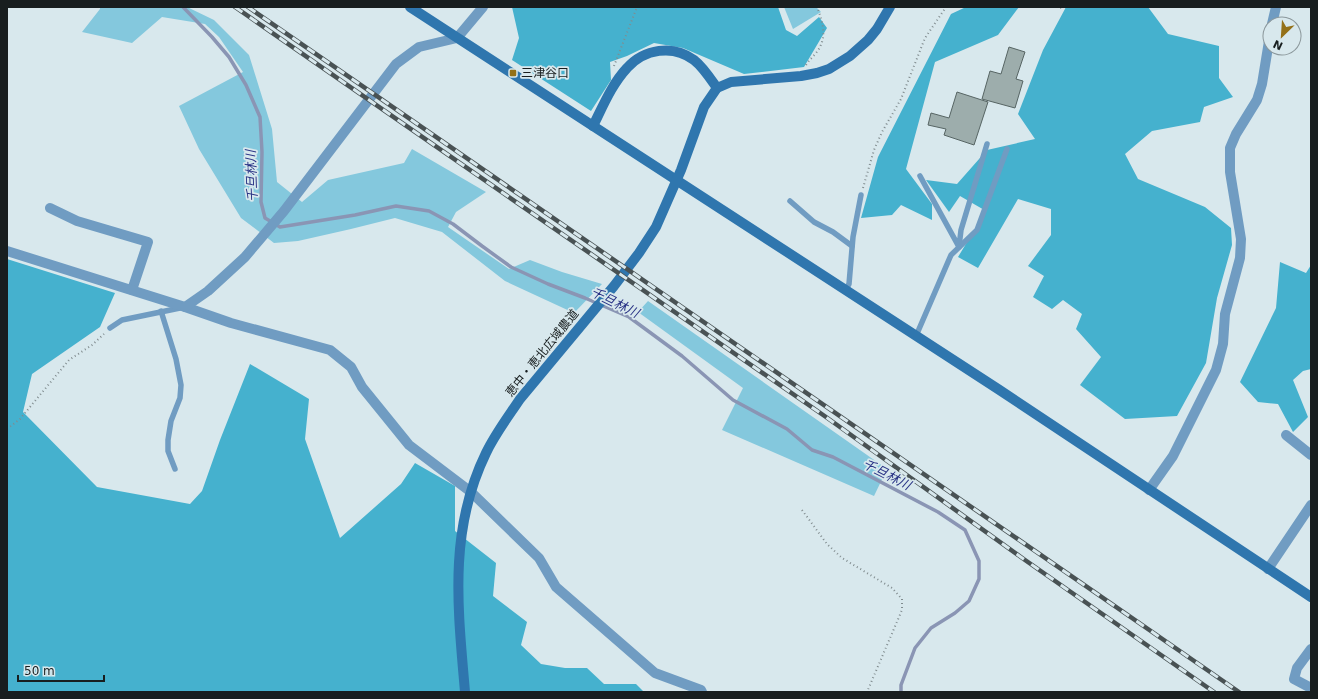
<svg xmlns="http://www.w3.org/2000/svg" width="1318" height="699" font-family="'DejaVu Sans','Noto Sans JP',sans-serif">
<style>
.green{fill:#84c8dd}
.forest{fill:#45b1ce}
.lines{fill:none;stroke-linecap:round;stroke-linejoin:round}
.stream{stroke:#8a95b4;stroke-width:3.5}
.building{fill:#9dadac;stroke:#576564}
.path{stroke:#818c8f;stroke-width:2;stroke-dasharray:1 3;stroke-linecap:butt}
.lane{stroke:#709cc2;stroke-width:5.5}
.street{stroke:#709cc2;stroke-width:10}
.secondary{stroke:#2f76ae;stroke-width:10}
.rail-casing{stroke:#495254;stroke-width:4.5}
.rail{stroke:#d8e8ed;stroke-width:3;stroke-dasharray:9;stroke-linecap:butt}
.poi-dot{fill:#947119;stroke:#d8e8ed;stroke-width:1.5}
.labels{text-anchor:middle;stroke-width:3.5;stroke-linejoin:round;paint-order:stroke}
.poi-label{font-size:12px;fill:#181e1f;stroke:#d8e8ed;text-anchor:start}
.street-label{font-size:12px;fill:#181e1f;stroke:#d8e8ed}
.water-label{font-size:13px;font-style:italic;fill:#293385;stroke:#d8e8ed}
</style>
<rect width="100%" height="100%" fill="#d8e8ed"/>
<g class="green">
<path d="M100 7H187L214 20 249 55 272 129 277 182 302 202 328 180 404 163 412 149 486 192 456 212 448 227 509 269 530 260 562 272 602 284 574 313 505 281 442 232 395 218 351 229 298 241 274 243 241 218 199 149 179 106 243 72 219 37 205 24 162 17 132 43 82 32 100 9Z"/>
<path d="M784 7H816L821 12 793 29Z"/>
<path d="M648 301 887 469 874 496 722 430 743 388 638 312Z"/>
</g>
<g class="forest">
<path d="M512 7H778L786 30 797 36 819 17 827 28 804 67 744 74 683 48 654 43 627 56 610 62 611 80 591 111 512 60 519 38Z"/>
<path d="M966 7H1019L998 35 935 62 906 169 932 204V220L901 205 892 215 861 218 878 157 951 14Z"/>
<path d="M1066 7H1148L1168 34 1219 46V78L1233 97 1204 107 1200 122 1152 131 1125 154 1138 179 1205 207 1231 228 1232 245 1217 298 1206 363 1177 416 1125 419 1080 385 1101 357 1076 329 1082 314 1063 300 1052 309 1033 297 1044 276 1028 266 1051 235V209L1018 199 978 268 958 257 986 211 960 196 949 212 926 180 957 184 987 150 1035 139 1018 114 1043 50Z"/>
<path d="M7 259 115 293 100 327 32 374 23 412 97 487 190 504 202 491 220 440 250 364 309 399 305 439 340 538 401 484 415 463 455 486V531L496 563 493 596 527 622 521 645 541 664 565 668H587L604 684H636L644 692H7Z"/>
<path d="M1280 262 1306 273 1311 265V369L1303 371 1293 380 1308 417 1293 432 1278 404 1258 402 1240 382 1276 308Z"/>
</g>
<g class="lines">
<path class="stream" d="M183 7 212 37 229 57 246 85 260 117 262 152 261 202 265 218 280 227 355 215 396 206 429 211 453 224 482 246 511 267 548 284 585 298 629 317 682 356 733 400 787 429 812 450 833 457 938 512 965 530 979 561V579L969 601 955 613 931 628 915 648 901 685V692"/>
</g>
<g class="building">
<path d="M1009 47 1025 52 1016 79 1023 81 1015 108 982 99 990 71 1001 74Z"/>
<path d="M957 92 988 102 974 145 944 135 946 129 928 125 931 113 949 118Z"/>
</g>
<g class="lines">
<g class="path">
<path d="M1060 8 1062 7"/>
<path d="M806 65C809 60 813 57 816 53 828 38 823 23 817 7"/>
<path d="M614 66 637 7"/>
<path d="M863 188 874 150 882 132 901 99 925 38 946 7"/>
<path d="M7 429 20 419 69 360 92 345 104 334"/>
<path d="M802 510 827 544 842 558 892 588 902 599V610L867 692"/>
</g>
<g class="lane">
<path d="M920 176 959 247 961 230 987 144"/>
<path d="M790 201 814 222 833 232 852 246"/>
<path d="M846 289 849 284 853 237 861 195"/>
<path d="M161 311 176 359 181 385 180 398 171 421 168 440V451L175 469"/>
<path d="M110 328 122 320 180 308"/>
<path d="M916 336 951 255 977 230 1007 149"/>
</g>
<g class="street">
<path d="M1272 24 1276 7"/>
<path d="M50 208 77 221 148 242 132 290"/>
<path d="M7 251 185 307 231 323 330 350 351 367 362 387 409 445 471 492 539 558 556 587 655 673 701 690 702 692"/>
<path d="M185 307 208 291 245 257 284 211 396 64 419 47 457 38 483 7"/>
<path d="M1286 435 1311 455"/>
<path d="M1149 490 1173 456 1216 370 1223 344 1225 314 1240 258 1241 239 1230 172V148L1236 134 1257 100 1262 84 1270 35"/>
<path d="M1268 569 1311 505"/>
<path d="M1311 649 1297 668 1294 679 1311 688"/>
</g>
<g class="secondary">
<path d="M410 7 998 389 1311 597"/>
<path d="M593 126C603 106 612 84 627 68 644 49 673 44 694 60 703 67 710 78 717 88"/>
<path d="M465 692C458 609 448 531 486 453 495 434 508 417 520 399L614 286 639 253 656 227 681 170 704 107 717 88 731 82 801 76 817 73 829 69 850 56 868 40 877 29 890 7"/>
</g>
<defs>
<g id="rail">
<path d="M235 7 826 417 1025 560 1214 692"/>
<path d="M248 7 1239 692"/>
</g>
</defs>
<use href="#rail" class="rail-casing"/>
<use href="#rail" class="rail"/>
</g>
<rect class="poi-dot" x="509" y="69" width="8" height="8" rx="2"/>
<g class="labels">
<g class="poi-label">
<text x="521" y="77">三津谷口</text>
</g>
<g class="street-label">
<text transform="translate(542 353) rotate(-51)" y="4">恵中・恵北広域農道</text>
</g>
<g class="water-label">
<text transform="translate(251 176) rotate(-92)" y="5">千旦林川</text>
<text transform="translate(615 302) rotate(26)" y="5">千旦林川</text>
<text transform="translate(887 474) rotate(27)" y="5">千旦林川</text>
</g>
</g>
<rect width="1318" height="699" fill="none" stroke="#181e1f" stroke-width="16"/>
<g transform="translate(1282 36) rotate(205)"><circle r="19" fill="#d8e8ed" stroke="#8b979b"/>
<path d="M0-3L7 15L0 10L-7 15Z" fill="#947119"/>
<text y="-6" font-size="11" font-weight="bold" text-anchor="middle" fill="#181e1f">N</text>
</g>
<path d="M18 675v6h86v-6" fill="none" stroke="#181e1f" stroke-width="2"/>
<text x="24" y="675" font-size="12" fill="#181e1f" stroke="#d8e8ed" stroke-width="3" paint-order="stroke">50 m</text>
</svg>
